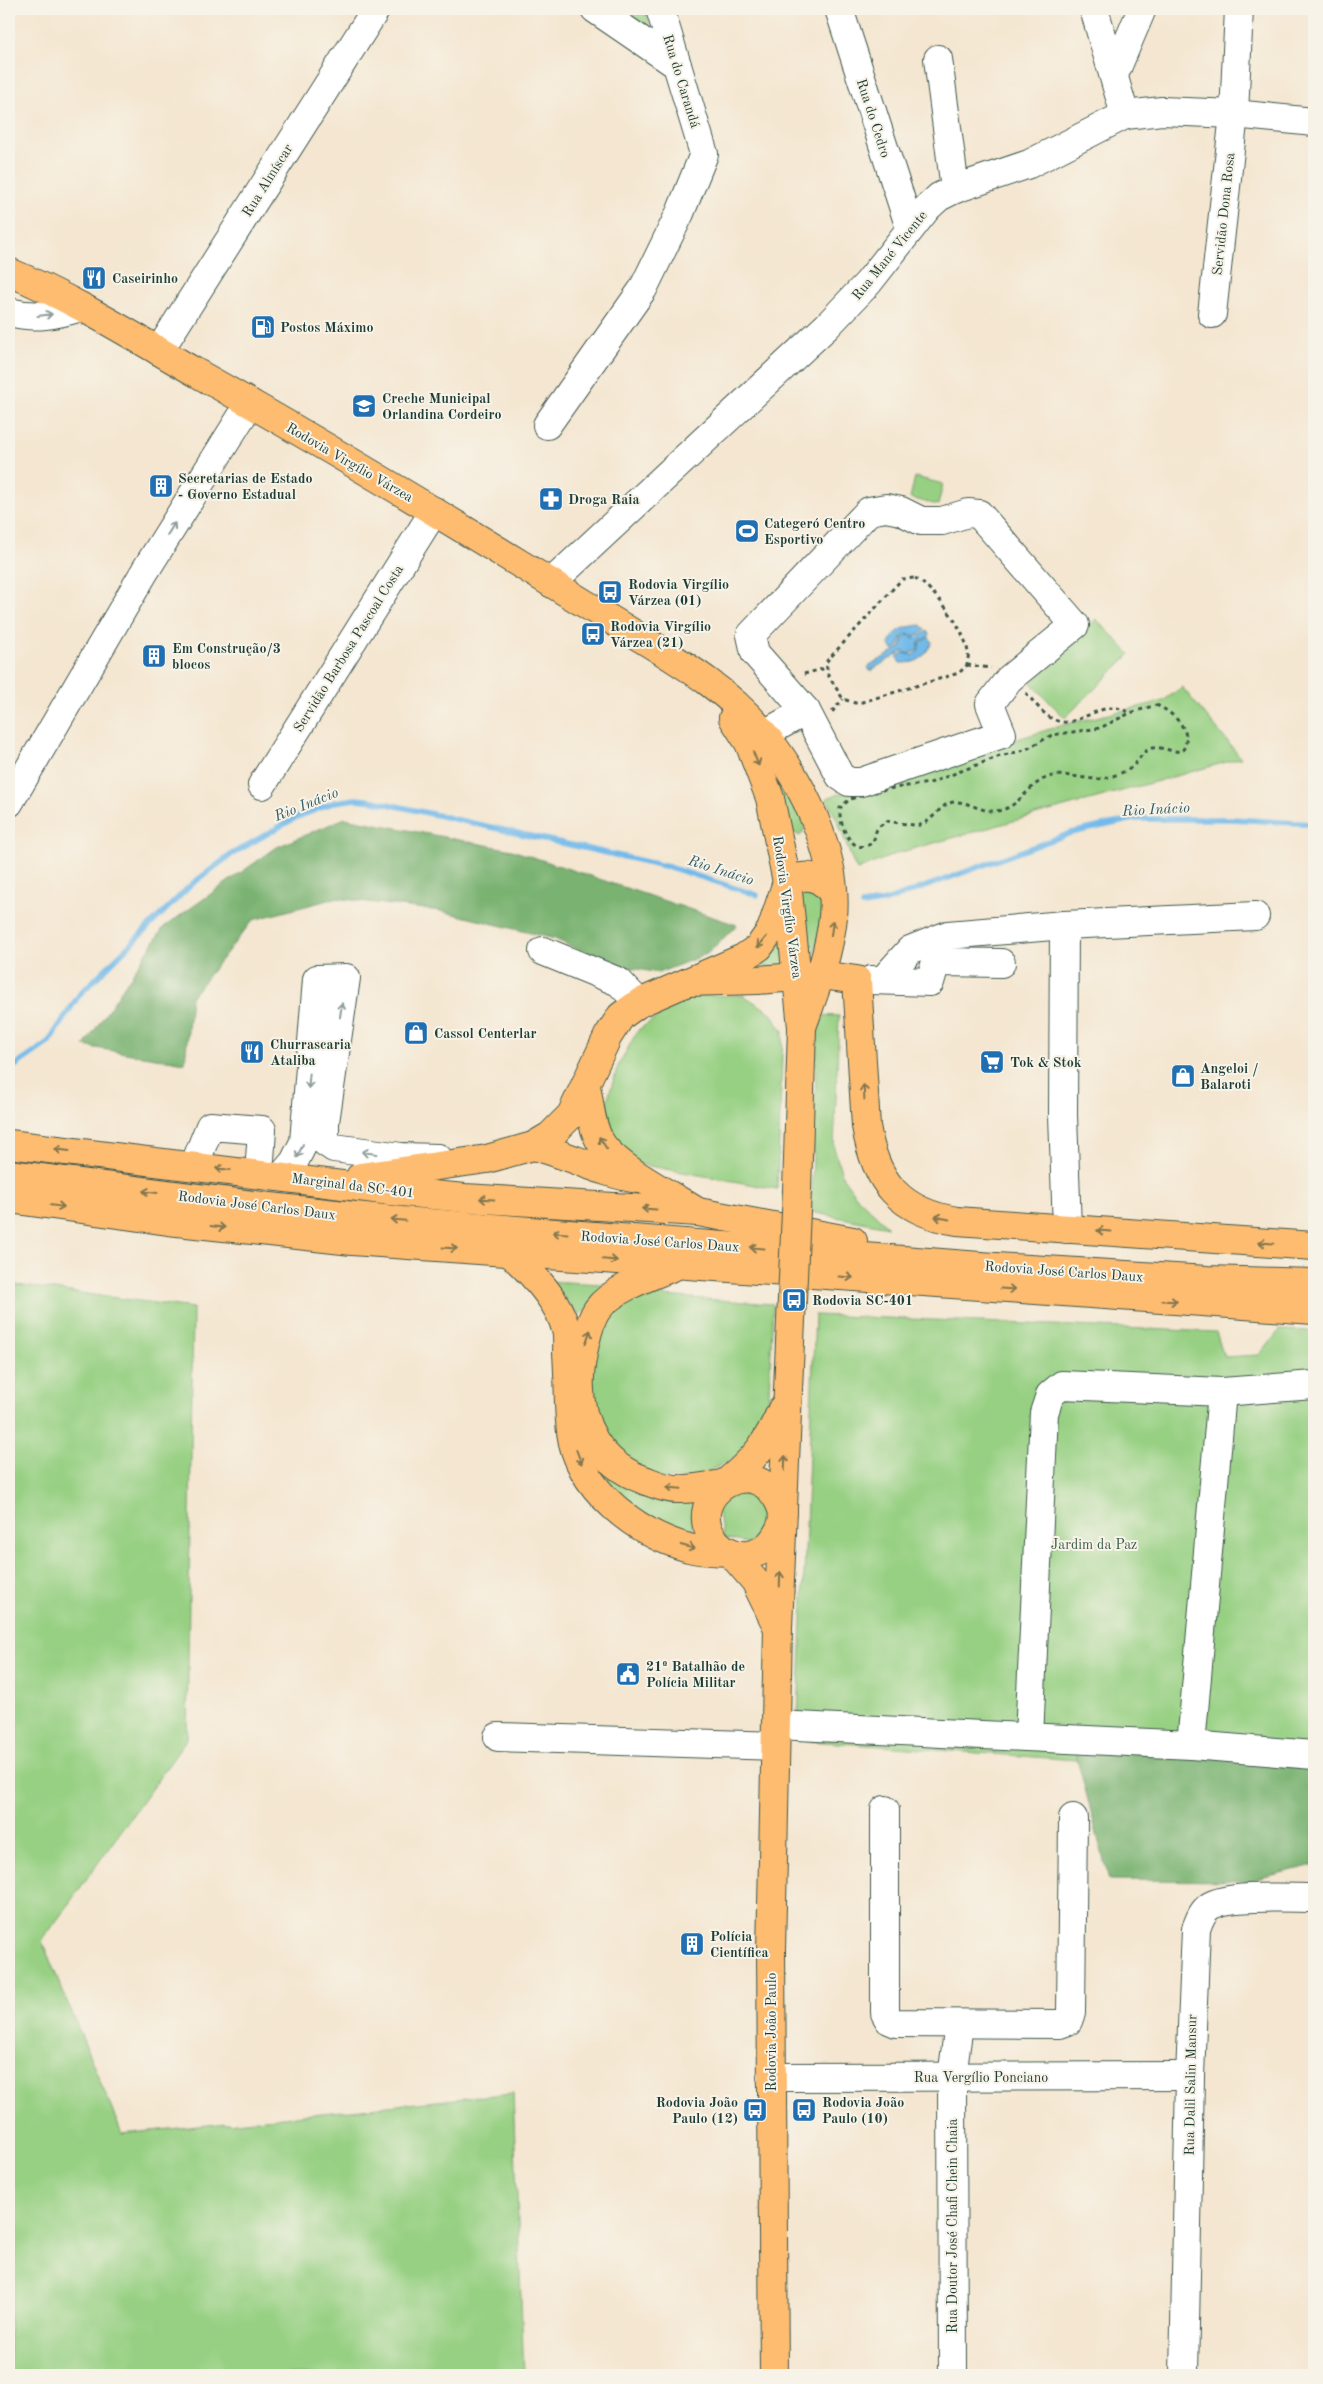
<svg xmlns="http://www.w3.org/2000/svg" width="1323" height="2384" font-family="'Old Standard TT',serif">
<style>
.green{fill:#97d083;stroke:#5b865c}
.forest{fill:#79b271;stroke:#4c7852}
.water{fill:#72baea;stroke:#487c8f}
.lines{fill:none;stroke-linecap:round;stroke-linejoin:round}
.stream{stroke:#72baea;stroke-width:5.5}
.minor-casing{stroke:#3f564b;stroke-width:30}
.major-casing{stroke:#3f564b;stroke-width:30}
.highway-casing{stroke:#3f564b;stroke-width:30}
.path{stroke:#3f564b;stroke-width:3;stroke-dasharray:4 4;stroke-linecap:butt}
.minor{stroke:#fff;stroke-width:28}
.major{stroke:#fdbc6f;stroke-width:28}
.highway{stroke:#fdbc6f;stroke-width:28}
.major-bridge-casing{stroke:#3f564b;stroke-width:30;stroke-linecap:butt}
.major-bridge{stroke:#fdbc6f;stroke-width:28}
.oneway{stroke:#8f9e9a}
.oneway2{stroke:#83764f}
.labels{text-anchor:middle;stroke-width:4;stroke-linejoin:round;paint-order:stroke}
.street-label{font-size:14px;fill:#1f3d34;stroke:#f7f3e8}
.poi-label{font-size:14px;font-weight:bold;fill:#1f3d34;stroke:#f7f3e8;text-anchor:start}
.park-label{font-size:14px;fill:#375a44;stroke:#f7f3e8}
.water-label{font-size:15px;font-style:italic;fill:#345c62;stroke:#f7f3e8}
</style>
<rect width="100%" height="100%" fill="#f7f3e8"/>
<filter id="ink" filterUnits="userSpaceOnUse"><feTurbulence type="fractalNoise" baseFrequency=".02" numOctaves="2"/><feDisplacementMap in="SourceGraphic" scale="10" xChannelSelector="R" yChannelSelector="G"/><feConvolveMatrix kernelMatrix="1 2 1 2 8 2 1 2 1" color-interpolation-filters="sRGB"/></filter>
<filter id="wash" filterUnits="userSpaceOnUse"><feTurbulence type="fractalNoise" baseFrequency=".0096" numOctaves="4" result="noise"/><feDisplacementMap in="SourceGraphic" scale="20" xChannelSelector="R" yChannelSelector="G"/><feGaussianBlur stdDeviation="1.12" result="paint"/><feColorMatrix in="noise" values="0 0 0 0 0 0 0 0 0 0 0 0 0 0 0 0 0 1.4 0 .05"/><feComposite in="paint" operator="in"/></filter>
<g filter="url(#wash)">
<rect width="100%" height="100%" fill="#f4e6d0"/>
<g class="green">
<path d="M622 9H645L651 29Z"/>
<path d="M915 477 943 484 938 505 910 498Z"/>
<path d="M1096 619 1130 654 1065 718 1031 683Z"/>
<path d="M1182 687 1241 758 898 853 857 870 854 865 838 822 826 798 1063 725 1163 701Z"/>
<path d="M783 782 806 821 803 833 800 836 788 829 778 787Z"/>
<path d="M807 889C835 896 817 939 813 958L809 961 800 893Z"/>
<path d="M783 943 786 966 763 967V962Z"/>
<path d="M743 995 770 1012 783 1031 777 1189 638 1164 611 1138 603 1113 618 1066 638 1030 689 996Z"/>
<path d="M818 1015 839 1016 834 1148 843 1178 858 1198 888 1227 811 1212Z"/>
<path d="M545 1281 622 1285 594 1302 579 1315 562 1295Z"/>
<path d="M9 1284 193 1308 187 1739 42 1941 122 2134 513 2093 524 2375H9Z"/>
<path d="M650 1295 773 1304 768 1417 747 1451 696 1478 664 1479 635 1469 599 1430 589 1403 592 1354 604 1324 623 1303Z"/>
<path d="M815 1315 1216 1332 1224 1357 1259 1355 1280 1330 1314 1331V1777L797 1740Z"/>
<path d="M608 1474 698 1495 691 1516 695 1538 669 1530 625 1502 604 1478Z"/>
<path d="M736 1489 760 1495 770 1517 766 1532 751 1544 724 1538 716 1505Z"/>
</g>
<g class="forest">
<path d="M345 818 512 850 737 925 707 954 658 973 607 963 555 939 441 911 336 898 253 920 191 997 185 1063 84 1046 164 927 277 847Z"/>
<path d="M1074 1747 1314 1764V1865L1248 1881 1109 1880Z"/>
</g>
<g class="water">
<path d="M921 625 925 630 916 636 906 634 902 637 899 646 893 650 889 644C897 628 904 627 921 625Z"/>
<path d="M927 631 930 635 919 642 917 651 907 654 903 651 870 671 868 667 901 647 903 638 907 635 916 638Z"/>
<path d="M929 637 932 643C922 659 920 663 900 663L897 657 903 653 913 655 918 652 920 643Z"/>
</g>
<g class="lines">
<g class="stream">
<path d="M862 905 886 901 1071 833 1134 819H1233L1314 824"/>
<path d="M9 1070 48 1043 79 995 192 884 232 854 293 819 335 802 356 799 374 801 669 867 757 895"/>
</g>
</g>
</g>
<g filter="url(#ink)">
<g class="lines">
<defs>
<g id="minor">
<path d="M595 9 677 65"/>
<path d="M839 9 910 228"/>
<path d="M1094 9 1125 115"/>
<path d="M938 59 955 189"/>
<path d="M1114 75 1142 9"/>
<path d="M9 312C36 319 54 315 81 307"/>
<path d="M1212 314 1234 114 1239 9"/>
<path d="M159 351 376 9"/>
<path d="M547 425 643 289 680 213 704 154 660 9"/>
<path d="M886 508 901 511 921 521H942L968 513 979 514 1075 625 1009 679 990 704 1002 734 861 782H849L840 776 806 711 755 653 751 635 869 511Z"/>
<path d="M551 583 827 326 868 283 927 208 939 197 955 189 1029 164 1125 115 1162 111 1234 114 1314 122"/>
<path d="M764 734 806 711"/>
<path d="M262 785 434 511"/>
<path d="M9 803 145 571 250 403"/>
<path d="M1064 925 1063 1115 1067 1229"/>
<path d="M543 951 619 982 639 1003"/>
<path d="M871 980 930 982 935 965 941 962 1001 963"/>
<path d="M883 980 910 950 948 935 1064 925 1255 916"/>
<path d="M194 1166 210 1126 262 1130 259 1174"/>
<path d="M281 1177 294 1162 304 1142 317 979 346 978 325 1122V1142L334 1148 401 1157 438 1158"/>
<path d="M776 1725 1191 1745 1314 1755"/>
<path d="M498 1737 775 1746"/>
<path d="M1029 1737 1044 1413 1050 1395 1062 1385 1222 1392 1314 1385"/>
<path d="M1191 1745 1222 1392"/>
<path d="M885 1810V2013L889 2020 896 2023 1060 2024 1068 2021 1071 2013 1073 1818"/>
<path d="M771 2077 1190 2076"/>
<path d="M953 2375 952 2077 959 2024"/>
<path d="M1184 2375 1190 2076 1196 1929C1199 1921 1202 1911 1210 1906 1229 1894 1290 1898 1314 1898"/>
</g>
<g id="major">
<path d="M9 272C74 299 134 337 195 372 304 433 411 497 517 562 555 585 593 609 631 632 678 661 729 690 764 734 802 780 839 856 833 917 829 955 815 991 802 1027"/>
<path d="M733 718 749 743 770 798 787 882 802 1027 797 1190"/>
<path d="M688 982 758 980 821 975 857 980 866 1126C875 1182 900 1212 957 1221L1314 1246"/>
<path d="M586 1086C590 1104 591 1127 601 1143 617 1168 670 1194 696 1211"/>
<path d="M9 1144 391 1191 465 1198 698 1212"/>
<path d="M533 1146C570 1155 600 1173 638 1179"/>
<path d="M360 1177 487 1159 533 1146 550 1136 571 1115 608 1036 621 1016 639 1003 743 958 759 947 771 930 787 882C807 872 821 876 833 894"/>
<path d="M724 1484C754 1460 767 1444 782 1409"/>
<path d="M782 1524C775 1540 766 1553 747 1555 737 1556 724 1551 717 1543 676 1497 760 1442 783 1512"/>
<path d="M730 1552 755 1581 776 1624"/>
<path d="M774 2375 771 1951 778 1628 790 1342"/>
</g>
<g id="highway">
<path d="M9 1174 270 1207 402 1221 980 1266 1207 1280 1314 1283"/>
<path d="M9 1199 168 1221 352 1241 1314 1310"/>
<path d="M698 1212 853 1241"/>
<path d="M509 1252C531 1272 559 1300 566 1330 568 1337 567 1346 567 1353 569 1379 568 1406 571 1432 578 1489 637 1534 689 1548 702 1552 717 1551 730 1552"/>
<path d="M673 1267C650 1276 612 1289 597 1310 588 1323 581 1359 580 1376 577 1423 599 1464 644 1480 655 1484 665 1489 677 1489 692 1490 708 1486 722 1484"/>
</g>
</defs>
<use href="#minor" class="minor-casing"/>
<use href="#major" class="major-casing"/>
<use href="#highway" class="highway-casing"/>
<g class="path">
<path d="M915 578C934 588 967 631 968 654 969 657 967 662 967 665L959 673 862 702 855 703 843 699 828 675 826 662 902 579Z"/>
<path d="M967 665 991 668"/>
<path d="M804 674 826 668"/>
<path d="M1026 693C1034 702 1043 715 1055 720 1078 731 1103 695 1129 713"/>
<path d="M1156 705C1172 711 1196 733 1182 751 1172 753 1162 746 1152 748 1142 751 1140 759 1133 766 1126 772 1114 776 1105 778 1087 782 1067 771 1049 777 1028 783 1019 810 995 811 981 812 967 801 955 802 940 803 934 821 920 825 914 826 895 822 887 821 884 823 879 826 877 829 874 834 876 842 868 845 850 854 838 821 840 808L850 799 886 789 930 783 1000 756 1025 750 1052 735 1100 728 1130 713Z"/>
<path d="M832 712 843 699"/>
</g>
<use href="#minor" class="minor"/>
<use href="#major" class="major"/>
<use href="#highway" class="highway"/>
<defs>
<path id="major-bridge" d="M790 1342 797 1190"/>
</defs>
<use href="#major-bridge" class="major-bridge-casing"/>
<use href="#major-bridge" class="major-bridge"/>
</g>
<defs><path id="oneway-shaft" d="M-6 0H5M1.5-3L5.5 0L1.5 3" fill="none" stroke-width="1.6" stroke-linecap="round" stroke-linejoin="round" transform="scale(1.25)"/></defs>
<g class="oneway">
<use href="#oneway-shaft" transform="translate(45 315) rotate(-7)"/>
<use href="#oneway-shaft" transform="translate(171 529) rotate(-58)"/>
<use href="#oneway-shaft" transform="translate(341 1010) rotate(-82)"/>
<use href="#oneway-shaft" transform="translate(309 1081) rotate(95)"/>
<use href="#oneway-shaft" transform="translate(300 1151) rotate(114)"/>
<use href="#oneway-shaft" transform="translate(369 1153) rotate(-172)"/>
</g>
<g class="oneway2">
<use href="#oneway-shaft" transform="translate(756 759) rotate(68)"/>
<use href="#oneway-shaft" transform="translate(832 928) rotate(-82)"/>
<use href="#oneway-shaft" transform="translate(762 942) rotate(130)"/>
<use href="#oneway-shaft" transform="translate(864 1092) rotate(-93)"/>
<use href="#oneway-shaft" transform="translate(603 1143) rotate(-123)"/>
<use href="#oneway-shaft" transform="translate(62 1150) rotate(-173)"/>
<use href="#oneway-shaft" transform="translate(223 1169) rotate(-173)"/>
<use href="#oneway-shaft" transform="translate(150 1192) rotate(-173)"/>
<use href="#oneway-shaft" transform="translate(487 1199) rotate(-177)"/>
<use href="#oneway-shaft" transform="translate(57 1206) rotate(8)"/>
<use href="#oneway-shaft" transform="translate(649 1209) rotate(-176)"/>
<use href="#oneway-shaft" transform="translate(942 1218) rotate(-168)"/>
<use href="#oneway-shaft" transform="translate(398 1220) rotate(-175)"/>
<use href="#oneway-shaft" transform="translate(218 1227) rotate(7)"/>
<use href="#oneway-shaft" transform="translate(1104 1231) rotate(-176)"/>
<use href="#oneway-shaft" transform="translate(560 1233) rotate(-176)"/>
<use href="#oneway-shaft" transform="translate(1266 1243) rotate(-176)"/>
<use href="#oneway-shaft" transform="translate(450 1248) rotate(4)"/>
<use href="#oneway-shaft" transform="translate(757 1248) rotate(-176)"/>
<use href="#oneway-shaft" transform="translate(610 1260) rotate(5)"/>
<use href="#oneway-shaft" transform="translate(846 1277) rotate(4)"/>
<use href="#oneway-shaft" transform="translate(1008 1289) rotate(4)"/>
<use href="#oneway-shaft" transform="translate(1170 1301) rotate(4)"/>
<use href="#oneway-shaft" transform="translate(588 1337) rotate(-71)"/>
<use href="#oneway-shaft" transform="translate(579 1457) rotate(69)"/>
<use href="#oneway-shaft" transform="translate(785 1463) rotate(-88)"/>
<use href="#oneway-shaft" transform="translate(674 1488) rotate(-175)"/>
<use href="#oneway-shaft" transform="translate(688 1547) rotate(15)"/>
<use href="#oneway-shaft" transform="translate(780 1579) rotate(-88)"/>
</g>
</g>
<defs>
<symbol id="restaurant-square" viewBox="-11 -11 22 22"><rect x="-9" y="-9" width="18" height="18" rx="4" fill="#1f6fb2" stroke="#f7f3e8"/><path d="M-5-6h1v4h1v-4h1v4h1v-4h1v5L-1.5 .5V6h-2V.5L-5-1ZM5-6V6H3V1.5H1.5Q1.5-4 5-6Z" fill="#fff"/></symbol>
<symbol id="fuel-square" viewBox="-11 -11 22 22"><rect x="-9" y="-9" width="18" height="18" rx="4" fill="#1f6fb2" stroke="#f7f3e8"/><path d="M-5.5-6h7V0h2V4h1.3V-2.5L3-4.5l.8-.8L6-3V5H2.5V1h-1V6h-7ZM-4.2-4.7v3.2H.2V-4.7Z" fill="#fff"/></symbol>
<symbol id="school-square" viewBox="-11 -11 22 22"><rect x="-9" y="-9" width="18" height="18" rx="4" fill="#1f6fb2" stroke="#f7f3e8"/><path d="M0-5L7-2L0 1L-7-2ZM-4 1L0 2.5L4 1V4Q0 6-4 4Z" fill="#fff"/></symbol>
<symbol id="building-square" viewBox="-11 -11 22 22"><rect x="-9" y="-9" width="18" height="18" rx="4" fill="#1f6fb2" stroke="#f7f3e8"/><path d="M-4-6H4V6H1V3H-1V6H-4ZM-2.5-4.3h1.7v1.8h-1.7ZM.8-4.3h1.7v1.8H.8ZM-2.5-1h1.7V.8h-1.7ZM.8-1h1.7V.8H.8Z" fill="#fff"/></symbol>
<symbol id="pharmacy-square" viewBox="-11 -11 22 22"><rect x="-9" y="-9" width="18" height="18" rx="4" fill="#1f6fb2" stroke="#f7f3e8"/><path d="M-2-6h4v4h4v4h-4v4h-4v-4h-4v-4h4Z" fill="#fff"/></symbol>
<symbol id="stadium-square" viewBox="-11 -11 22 22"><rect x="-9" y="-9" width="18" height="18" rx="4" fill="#1f6fb2" stroke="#f7f3e8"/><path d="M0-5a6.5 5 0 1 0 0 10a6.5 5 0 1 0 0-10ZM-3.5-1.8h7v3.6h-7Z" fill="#fff"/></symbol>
<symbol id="bus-square" viewBox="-11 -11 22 22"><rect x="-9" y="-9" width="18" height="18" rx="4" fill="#1f6fb2" stroke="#f7f3e8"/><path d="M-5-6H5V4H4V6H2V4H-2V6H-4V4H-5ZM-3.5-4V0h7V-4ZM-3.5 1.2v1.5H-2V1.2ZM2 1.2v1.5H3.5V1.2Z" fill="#fff"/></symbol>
<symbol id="shop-square" viewBox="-11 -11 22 22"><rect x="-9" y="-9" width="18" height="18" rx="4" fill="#1f6fb2" stroke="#f7f3e8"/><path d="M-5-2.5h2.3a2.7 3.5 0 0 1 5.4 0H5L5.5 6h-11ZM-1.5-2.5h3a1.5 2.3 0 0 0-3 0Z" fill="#fff"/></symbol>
<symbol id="supermarket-square" viewBox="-11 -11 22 22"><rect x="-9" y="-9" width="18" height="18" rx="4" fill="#1f6fb2" stroke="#f7f3e8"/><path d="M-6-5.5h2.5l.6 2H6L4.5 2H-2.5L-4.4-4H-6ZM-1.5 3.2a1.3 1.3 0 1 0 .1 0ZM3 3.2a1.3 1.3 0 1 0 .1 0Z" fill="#fff"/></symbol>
<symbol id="civic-square" viewBox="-11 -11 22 22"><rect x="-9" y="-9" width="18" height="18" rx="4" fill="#1f6fb2" stroke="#f7f3e8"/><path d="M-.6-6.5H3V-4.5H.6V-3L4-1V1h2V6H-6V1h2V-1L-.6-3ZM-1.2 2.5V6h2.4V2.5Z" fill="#fff"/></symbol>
</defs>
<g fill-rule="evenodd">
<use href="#restaurant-square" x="80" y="264" width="28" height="28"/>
<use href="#fuel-square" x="249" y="313" width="28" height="28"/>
<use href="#school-square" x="350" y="392" width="28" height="28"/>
<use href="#building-square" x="147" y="472" width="28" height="28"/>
<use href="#pharmacy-square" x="537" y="485" width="28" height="28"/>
<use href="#stadium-square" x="733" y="517" width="28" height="28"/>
<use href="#bus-square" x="596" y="578" width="28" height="28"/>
<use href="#bus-square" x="579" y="620" width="28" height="28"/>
<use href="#building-square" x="140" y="642" width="28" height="28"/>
<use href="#shop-square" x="402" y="1019" width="28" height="28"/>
<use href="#restaurant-square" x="238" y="1038" width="28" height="28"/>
<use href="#supermarket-square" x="978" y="1048" width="28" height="28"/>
<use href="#shop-square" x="1169" y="1062" width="28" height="28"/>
<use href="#bus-square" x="780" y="1286" width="28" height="28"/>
<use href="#civic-square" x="614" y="1660" width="28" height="28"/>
<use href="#building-square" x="678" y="1930" width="28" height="28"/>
<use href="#bus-square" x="741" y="2096" width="28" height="28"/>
<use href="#bus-square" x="790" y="2096" width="28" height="28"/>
</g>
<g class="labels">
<g class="street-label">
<text transform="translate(682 81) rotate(73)" y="5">Rua do Carandá</text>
<text transform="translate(874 118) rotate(72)" y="5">Rua do Cedro</text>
<text transform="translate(267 180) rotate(-58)" y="5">Rua Almíscar</text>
<text transform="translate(1223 214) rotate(-84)" y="5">Servidão Dona Rosa</text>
<text transform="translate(889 255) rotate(-51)" y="5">Rua Mané Vicente</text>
<text transform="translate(350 462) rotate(30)" y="5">Rodovia Virgílio Várzea</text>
<text transform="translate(348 648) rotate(-58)" y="5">Servidão Barbosa Pascoal Costa</text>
<text transform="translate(788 907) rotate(82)" y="5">Rodovia Virgílio Várzea</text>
<text transform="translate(353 1185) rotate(7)" y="5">Marginal da SC-401</text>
<text transform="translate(257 1205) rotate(7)" y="5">Rodovia José Carlos Daux</text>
<text transform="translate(660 1241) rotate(4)" y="5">Rodovia José Carlos Daux</text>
<text transform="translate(1064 1271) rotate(4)" y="5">Rodovia José Carlos Daux</text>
<text transform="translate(771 2032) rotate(-90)" y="5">Rodovia João Paulo</text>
<text x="981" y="2082">Rua Vergílio Ponciano</text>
<text transform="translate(1190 2085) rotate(-89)" y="5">Rua Dalil Salin Mansur</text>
<text transform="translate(952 2226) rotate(-90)" y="5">Rua Doutor José Chafi Chein Chaia</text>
</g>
<g class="poi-label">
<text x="112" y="283">Caseirinho</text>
<text x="280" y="332">Postos Máximo</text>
<text x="382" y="403">Creche Municipal<tspan x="382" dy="16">Orlandina Cordeiro</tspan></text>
<text x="178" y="483">Secretarias de Estado<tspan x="178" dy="16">- Governo Estadual</tspan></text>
<text x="568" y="504">Droga Raia</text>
<text x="764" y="528">Categeró Centro<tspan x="764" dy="16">Esportivo</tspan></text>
<text x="628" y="589">Rodovia Virgílio<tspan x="628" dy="16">Várzea (01)</tspan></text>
<text x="610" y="631">Rodovia Virgílio<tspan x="610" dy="16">Várzea (21)</tspan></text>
<text x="172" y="653">Em Construção/3<tspan x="172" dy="16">blocos</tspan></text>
<text x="434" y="1038">Cassol Centerlar</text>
<text x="270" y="1049">Churrascaria<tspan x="270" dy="16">Ataliba</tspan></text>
<text x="1010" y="1067">Tok &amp; Stok</text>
<text x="1200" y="1073">Angeloi /<tspan x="1200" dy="16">Balaroti</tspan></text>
<text x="812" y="1305">Rodovia SC-401</text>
<text x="646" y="1671">21º Batalhão de<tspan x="646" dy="16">Polícia Militar</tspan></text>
<text x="710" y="1941">Polícia<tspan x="710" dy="16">Científica</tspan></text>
<text x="738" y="2107" text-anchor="end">Rodovia João<tspan x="738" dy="16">Paulo (12)</tspan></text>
<text x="822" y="2107">Rodovia João<tspan x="822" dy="16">Paulo (10)</tspan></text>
</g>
<g class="park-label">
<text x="1094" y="1549">Jardim da Paz</text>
</g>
<g class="water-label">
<text transform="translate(306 804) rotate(-22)" y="5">Rio Inácio</text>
<text transform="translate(1156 809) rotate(-3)" y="5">Rio Inácio</text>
<text transform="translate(721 870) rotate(18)" y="5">Rio Inácio</text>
</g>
</g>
<rect width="1323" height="2384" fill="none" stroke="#f7f3e8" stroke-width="30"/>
</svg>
